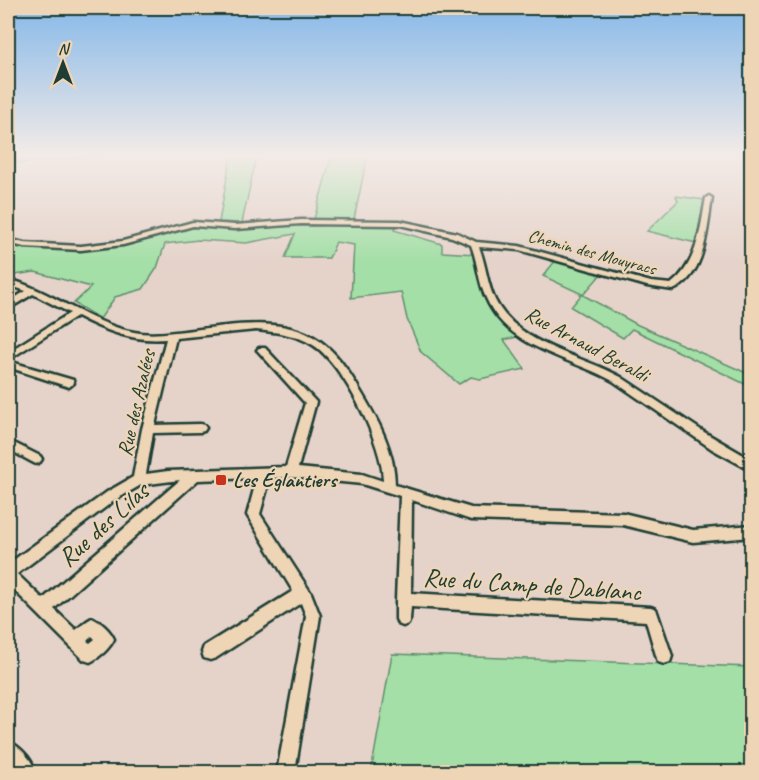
<svg xmlns="http://www.w3.org/2000/svg" width="759" height="780" font-family="Caveat,sans-serif">
<style>
.green{fill:#a3dfa6;stroke:#618e6d;stroke-width:1.5}
.water{fill:#91bfeb;stroke:#638ba2;stroke-width:1.5}
.lines{fill:none;stroke-linecap:round;stroke-linejoin:round}
.minor-casing{stroke:#1f3d34;stroke-width:5}
.minor{fill:#eed5b6;fill-rule:evenodd}
.poi-dot{fill:#c8321e;stroke:#eed5b6;stroke-width:2}
.labels{text-anchor:middle;stroke-width:4.5;stroke-linejoin:round;paint-order:stroke}
.far-street-label{font-size:18px;fill:#1f3d34;stroke:#eed5b6}
.street-label{font-size:21px;fill:#1f3d34;stroke:#eed5b6}
.poi-label{font-size:21px;font-weight:bold;fill:#1f3d34;stroke:#eed5b6;text-anchor:start}
.near-street-label{font-size:26px;fill:#1f3d34;stroke:#eed5b6}
</style>
<rect width="100%" height="100%" fill="#e5d3ca"/>
<filter id="ink" filterUnits="userSpaceOnUse"><feTurbulence type="fractalNoise" baseFrequency=".0167" numOctaves="2"/><feDisplacementMap in="SourceGraphic" scale="12" xChannelSelector="R" yChannelSelector="G"/><feConvolveMatrix kernelMatrix="1 2 1 2 8 2 1 2 1" color-interpolation-filters="sRGB"/></filter>
<g filter="url(#ink)">
<g class="green">
<path d="M231 154H257L242 223 219 222Z"/>
<path d="M332 154H368L354 219H314Z"/>
<path d="M676 196 704 200 696 243 647 231 678 201Z"/>
<path d="M300 223 396 225 394 230 442 244V252L476 254C481 292 486 313 517 337L504 340 525 369 480 379 471 377 459 384 421 352 407 319 401 292 351 298 354 245 336 242 329 258H285L295 234 246 243 198 240 165 244 157 268 143 289 115 297 100 319 74 303 91 287 35 272 8 276V243L21 247 86 248 126 244 191 226 234 229Z"/>
<path d="M556 260 603 272 583 295 638 325 751 375V387L632 329 623 338 571 307 582 294 543 276Z"/>
<path d="M392 654 751 667V772H371Z"/>
</g>
<path class="water" d="M8 154H115L8 164Z"/>
<g class="lines">
<defs>
<g id="minor">
<path d="M709 196 712 198C707 228 706 276 673 290L647 286 519 250 479 247C486 264 487 284 495 300 519 346 579 354 621 377L704 432 752 460V471L712 449 613 381C570 357 508 349 486 298 478 282 478 263 471 245L452 237 400 225 301 224 235 229 193 226 123 245 81 250 24 247 8 243V239L24 243 81 246 123 241 193 222 235 225 301 220 400 221 457 233 476 242 519 246 651 282 671 284C698 263 700 229 706 198Z"/>
<path d="M8 279C52 291 89 323 134 332 153 336 173 332 193 330 234 325 290 315 325 345 340 357 351 375 361 392 378 420 395 451 395 485L471 508 623 513 693 530 752 525V537L693 542 623 525 471 520 412 500 411 593 651 607 656 609 672 656 670 662 664 664 658 662 646 621 411 607 410 619 408 624 403 626 398 624 396 619V600L400 496 362 484 291 477 270 478 260 514 311 593 320 616 295 772H277L306 616 301 603 216 658 210 660 204 658 202 652 204 646 293 591 247 515 257 478 198 480 54 609 76 630 87 621 92 618C101 622 110 630 114 639 110 648 99 658 90 662L84 660 8 584V564L107 492 133 477 142 429 166 339C134 342 105 331 77 316L11 358 8 359V352L70 313 33 294 8 309V302L26 291 8 285ZM256 330C276 332 295 334 313 345 343 363 384 446 383 481L362 474 298 468 316 402 265 348H259L257 350 259 352 305 403 286 467 168 471 146 474 153 433 200 432 204 431 206 428 204 425 200 424 155 425 176 338ZM180 480 43 599 17 574 115 500 141 485ZM92 636 95 639 90 643 87 641Z"/>
<path d="M8 361 73 380 74 383 69 387 8 367Z"/>
<path d="M8 440 40 456 42 459 40 462 36 464 32 462 8 449Z"/>
<path d="M8 741C19 746 30 757 34 768L32 772H12L13 769 8 762Z"/>
</g>
</defs>
<use href="#minor" class="minor-casing"/>
<use href="#minor" class="minor"/>
</g>
</g>
<linearGradient id="sky" x2="0" y2="1"><stop stop-color="#85b8e9"/><stop offset="0.59" stop-color="#f3ebe7"/><stop offset="1" stop-color="#f3ebe7" stop-opacity="0"/></linearGradient>
<rect width="759" height="263" fill="url(#sky)"/>
<rect class="poi-dot" x="215" y="474" width="12" height="12" rx="3"/>
<g class="labels">
<g class="far-street-label">
<text transform="translate(592 252) rotate(15)" y="6">Chemin des Mouyracs</text>
</g>
<g class="street-label">
<text transform="translate(587 344) rotate(28)" y="7">Rue Arnaud Beraldi</text>
<text transform="translate(136 403) rotate(-77)" y="7">Rue des Azalées</text>
</g>
<g class="poi-label">
<text x="233" y="487">Les Églantiers</text>
</g>
<g class="near-street-label">
<text transform="translate(103 524) rotate(-42)" y="9">Rue des Lilas</text>
<text transform="translate(532 584) rotate(4)" y="9">Rue du Camp de Dablanc</text>
</g>
</g>
<rect width="759" height="780" fill="none" stroke="#eed5b6" stroke-width="30"/>
<rect x="15" y="15" width="729" height="750" fill="none" stroke="#1f3d34" stroke-width="2" filter="url(#ink)"/>
<g transform="translate(63 63)" stroke="#eed5b6" stroke-width="4.5" paint-order="stroke">
<path d="M0-4.5L10 22L0 15L-10 22Z" fill="#1f3d34"/>
<text y="-9" font-size="16" font-weight="bold" text-anchor="middle" fill="#1f3d34">N</text>
</g>
</svg>
